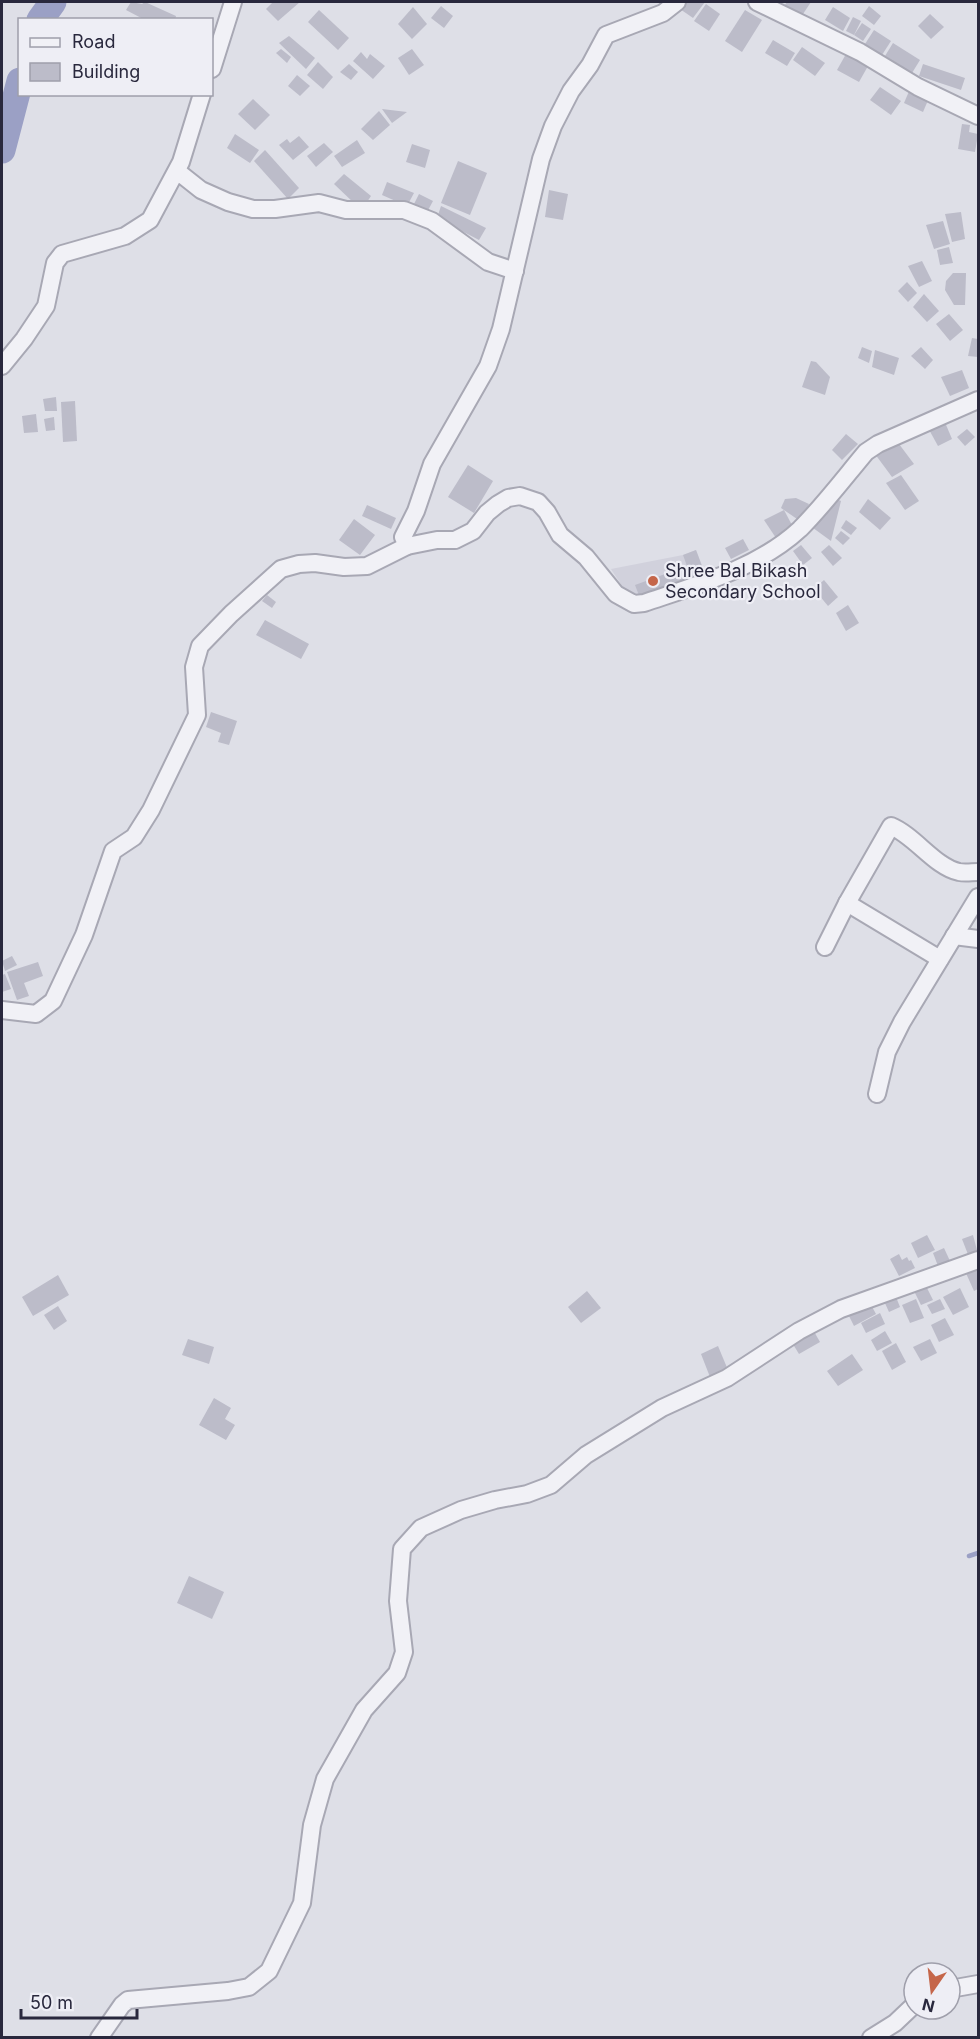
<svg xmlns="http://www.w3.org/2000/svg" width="980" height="2039" font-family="Inter,sans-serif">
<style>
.built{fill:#d1d1dc}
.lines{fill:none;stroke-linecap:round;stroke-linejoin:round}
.stream{stroke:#9ba0c5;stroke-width:4.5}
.river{stroke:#9ba0c5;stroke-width:27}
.building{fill:#bcbcc9}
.minor-casing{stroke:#a8a8b4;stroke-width:20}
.minor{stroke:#f1f1f6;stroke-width:16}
.poi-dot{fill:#c5664a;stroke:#eeeef5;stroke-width:2}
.labels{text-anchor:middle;stroke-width:4.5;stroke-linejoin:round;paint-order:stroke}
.poi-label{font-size:18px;fill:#29283d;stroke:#eeeef5;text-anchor:start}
</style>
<rect width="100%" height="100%" fill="#dedfe7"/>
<path class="built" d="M696 550 705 574 632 601 611 569 683 555Z"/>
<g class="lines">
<path class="stream" d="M969 1556 978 1553"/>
<g class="river">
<path d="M40 20 53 2"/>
<path d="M2 150 20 81"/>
</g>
</g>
<g class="building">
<path d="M131 2 142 4 145 2 176 16 175 20H145L126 10Z"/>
<path d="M273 2H300L278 21 266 9Z"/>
<path d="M686 2H705L693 18 680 9Z"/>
<path d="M787 2H811L801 17 784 6Z"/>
<path d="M706 4 720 14 709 31 694 21Z"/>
<path d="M441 6 453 16 444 28 431 18Z"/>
<path d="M869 6 881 16 874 25 862 16Z"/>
<path d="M413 7 427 24 412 39 398 24Z"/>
<path d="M833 7 850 18 843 31 825 20Z"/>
<path d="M319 10 349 38 338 50 308 22Z"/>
<path d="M745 10 762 20 742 52 725 41Z"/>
<path d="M930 14 944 27 931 39 918 26Z"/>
<path d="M853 17 861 21 854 35 846 31Z"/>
<path d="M862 23 871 29 863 41 854 35Z"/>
<path d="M874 30 891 41 882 55 865 44Z"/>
<path d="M289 36 315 58 306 69 279 43Z"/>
<path d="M773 40 795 53 787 66 765 53Z"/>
<path d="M893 43 920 60 912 73 885 56Z"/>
<path d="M802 47 825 63 815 76 793 60Z"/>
<path d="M281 49 291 57 287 63 276 53Z"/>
<path d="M412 49 424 65 409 75 398 58Z"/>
<path d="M361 52 367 59 370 54 385 66 373 79 353 61Z"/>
<path d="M846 54 868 66 859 82 837 70Z"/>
<path d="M318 62 333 77 323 89 307 75Z"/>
<path d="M349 64 358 72 351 80 340 72Z"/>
<path d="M923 64 965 78 961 90 919 76Z"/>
<path d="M297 75 310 86 300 96 288 86Z"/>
<path d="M880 87 901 101 891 115 870 100Z"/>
<path d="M910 89 929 98 923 112 904 103Z"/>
<path d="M253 99 270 115 255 130 238 114Z"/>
<path d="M382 109 407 112 392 123Z"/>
<path d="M379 111 390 125 373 140 361 129Z"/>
<path d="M962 124 970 125 969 132 978 134 975 152 958 149Z"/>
<path d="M235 134 259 150 250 163 227 148Z"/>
<path d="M299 136 309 147 293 160 279 145 287 139 290 143Z"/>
<path d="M357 140 365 153 342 167 334 156Z"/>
<path d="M324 143 333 152 316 167 307 156Z"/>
<path d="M412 144 430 150 425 168 406 162Z"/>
<path d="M265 150 299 188 288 199 254 161Z"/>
<path d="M458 161 487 173 470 215 441 203Z"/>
<path d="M344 174 371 196 365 205 355 204 334 184Z"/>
<path d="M387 182 414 193 407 206 382 195Z"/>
<path d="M549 190 568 194 563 220 545 217Z"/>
<path d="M419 194 433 201 426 214 412 208Z"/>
<path d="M441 206 486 228 479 240 437 218Z"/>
<path d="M961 212 965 239 952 242 945 214Z"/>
<path d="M943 221 950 244 934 249 926 225Z"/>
<path d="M949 247 953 263 940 265 937 250Z"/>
<path d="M922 261 932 281 919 287 908 266Z"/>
<path d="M953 273H966L965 305H954L945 290 946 281Z"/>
<path d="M907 282 917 293 908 302 898 291Z"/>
<path d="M924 294 939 311 927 322 913 307Z"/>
<path d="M949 314 963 330 950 341 936 324Z"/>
<path d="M972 338 978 339V357L968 356Z"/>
<path d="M862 347 872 351 869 363 858 358Z"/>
<path d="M921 347 933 360 925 369 911 356Z"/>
<path d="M875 350 899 358 894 375 872 367Z"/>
<path d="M811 361 816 362 830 377 825 395 802 387Z"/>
<path d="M962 370 969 388 950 396 941 377Z"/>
<path d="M56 397 57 411H45L43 399Z"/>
<path d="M75 401 77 441 63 442 61 402Z"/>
<path d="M36 414 38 432 24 433 22 416Z"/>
<path d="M54 417 55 430 46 431 44 419Z"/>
<path d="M944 420 952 439 938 446 927 426Z"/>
<path d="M967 429 975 437 965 446 957 437Z"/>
<path d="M846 434 858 444 842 460 832 450Z"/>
<path d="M896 440 914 464 892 477 875 454Z"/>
<path d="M468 465 493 481 474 513 448 497Z"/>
<path d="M901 475 919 501 905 510 886 483Z"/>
<path d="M832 497 841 501 831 541 809 525Z"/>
<path d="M796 498 809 504 800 521 781 508 785 499Z"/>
<path d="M868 499 891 518 880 530 859 512Z"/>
<path d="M367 505 396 518 391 529 362 516Z"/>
<path d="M784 510 793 527 776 538 764 520Z"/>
<path d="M354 519 375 535 360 555 339 540Z"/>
<path d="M846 520 857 528 851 535 841 528Z"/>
<path d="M841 531 850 538 843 545 835 538Z"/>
<path d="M743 539 749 550 731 559 725 548Z"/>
<path d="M801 545 812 558 803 565 793 551Z"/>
<path d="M829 545 842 558 833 566 821 552Z"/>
<path d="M696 550 705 574 640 598 635 585 687 566 683 555Z"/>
<path d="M824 580 838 597 828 606 814 589Z"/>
<path d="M267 595 276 602 272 608 262 601Z"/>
<path d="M848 605 859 623 846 631 836 613Z"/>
<path d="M265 620 309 644 301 659 256 635Z"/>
<path d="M211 712 237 721 229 745 218 742 221 733 206 727Z"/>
<path d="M12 956 17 965 5 971 2 961Z"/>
<path d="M38 962 43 976 24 983 29 996 17 1000 7 972Z"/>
<path d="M5 974 11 989 2 992V975Z"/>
<path d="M927 1235 935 1250 918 1258 911 1243Z"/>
<path d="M973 1235 978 1254 969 1257 962 1239Z"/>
<path d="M944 1248 950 1261 938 1266 933 1253Z"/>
<path d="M899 1254 902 1260 907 1257 909 1261 911 1260 915 1268 899 1276 890 1259Z"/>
<path d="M978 1265V1289L974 1291 965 1271Z"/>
<path d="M58 1275 69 1295 33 1316 22 1297Z"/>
<path d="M925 1284 933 1300 921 1305 913 1289Z"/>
<path d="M960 1288 969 1307 953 1315 943 1297Z"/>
<path d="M587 1291 601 1308 581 1323 568 1307Z"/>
<path d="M896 1297 900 1307 889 1312 884 1301Z"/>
<path d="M916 1299 924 1318 910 1323 902 1305Z"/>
<path d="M940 1299 945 1309 932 1314 927 1305Z"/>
<path d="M870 1303 876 1314 854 1326 848 1314Z"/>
<path d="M58 1306 67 1321 54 1330 44 1315Z"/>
<path d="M880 1313 885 1324 866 1333 861 1323Z"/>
<path d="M945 1318 954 1335 939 1342 931 1325Z"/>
<path d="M812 1328 820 1342 799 1354 791 1341Z"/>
<path d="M885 1331 892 1343 877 1351 871 1340Z"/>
<path d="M188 1339 214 1347 209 1364 182 1355Z"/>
<path d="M930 1339 937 1353 921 1361 913 1347Z"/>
<path d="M896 1343 906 1362 892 1370 882 1351Z"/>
<path d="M718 1346 728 1370 710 1377 701 1354Z"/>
<path d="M852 1354 863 1370 838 1386 827 1371Z"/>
<path d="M214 1398 231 1408 225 1419 235 1425 226 1440 199 1425Z"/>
<path d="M189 1576 224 1592 212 1619 177 1603Z"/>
</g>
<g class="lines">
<defs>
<g id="minor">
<path d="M757 2 860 52 918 87 978 116"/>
<path d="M212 69 233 2"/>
<path d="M177 171 201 190 228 202 253 209H275L319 203 346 210H404L432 221 488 262 515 271"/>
<path d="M2 366 24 339 46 306 55 263 62 254 125 236 150 220 181 162 202 94"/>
<path d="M407 546 403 537 416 511 432 464 488 366 501 329 541 159 553 126 571 91 590 65 606 35 663 13 677 2"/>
<path d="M847 903 940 959"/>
<path d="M954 936 978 939"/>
<path d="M825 947 847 903 891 826C915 836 935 867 959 872 965 873 972 872 978 872"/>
<path d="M2 1010 36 1014 53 1001 84 935 113 851 134 837 151 810 197 715 194 667 200 646 231 614 281 569 299 564 315 563 344 567 367 566 407 546 437 540H455L473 531 487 513 498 504 508 498 520 496 538 502 547 512 560 535 586 557 616 594 634 604 644 603C697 585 758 568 800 529 823 506 845 477 866 452L878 444 978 400"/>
<path d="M877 1094 887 1052 902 1022 978 897"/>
<path d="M950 1989 978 1984"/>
<path d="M99 2038 122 2005 128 2000 228 1991 249 1987 269 1971 302 1903 312 1825 325 1779 364 1710 397 1673 404 1652 398 1601 402 1549 421 1528 461 1510 495 1500 527 1494 551 1485 586 1455 662 1408 727 1378 799 1331 841 1309 978 1260"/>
<path d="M871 2038 895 2023 914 2005"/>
</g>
</defs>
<use href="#minor" class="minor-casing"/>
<use href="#minor" class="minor"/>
</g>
<circle class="poi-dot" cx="653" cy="581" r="6"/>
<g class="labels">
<g class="poi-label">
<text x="665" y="577">Shree Bal Bikash<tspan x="665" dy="21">Secondary School</tspan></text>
</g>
</g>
<rect width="980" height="2039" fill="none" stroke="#29283d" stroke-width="6"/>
<rect x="18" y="18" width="195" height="78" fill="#eeeef5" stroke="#9f9fab" stroke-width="1.5"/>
<rect x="30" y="38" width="30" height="9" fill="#f1f1f6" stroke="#9f9fab" stroke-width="1.5"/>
<text x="72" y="48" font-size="18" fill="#29283d">Road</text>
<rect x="30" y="63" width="30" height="18" fill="#bcbcc9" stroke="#9f9fab" stroke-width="1.5"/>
<text x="72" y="78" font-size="18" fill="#29283d">Building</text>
<g transform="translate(932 1991) rotate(194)"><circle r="28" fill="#eeeef5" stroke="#9f9fab" stroke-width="1.5"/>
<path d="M0-4.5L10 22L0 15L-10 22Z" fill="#c5664a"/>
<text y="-9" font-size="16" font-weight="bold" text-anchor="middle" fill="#29283d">N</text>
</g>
<path d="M21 2009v9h116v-9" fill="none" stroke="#29283d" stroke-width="3"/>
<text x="30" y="2009" font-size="18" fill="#29283d" stroke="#eeeef5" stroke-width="4.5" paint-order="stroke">50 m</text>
</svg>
